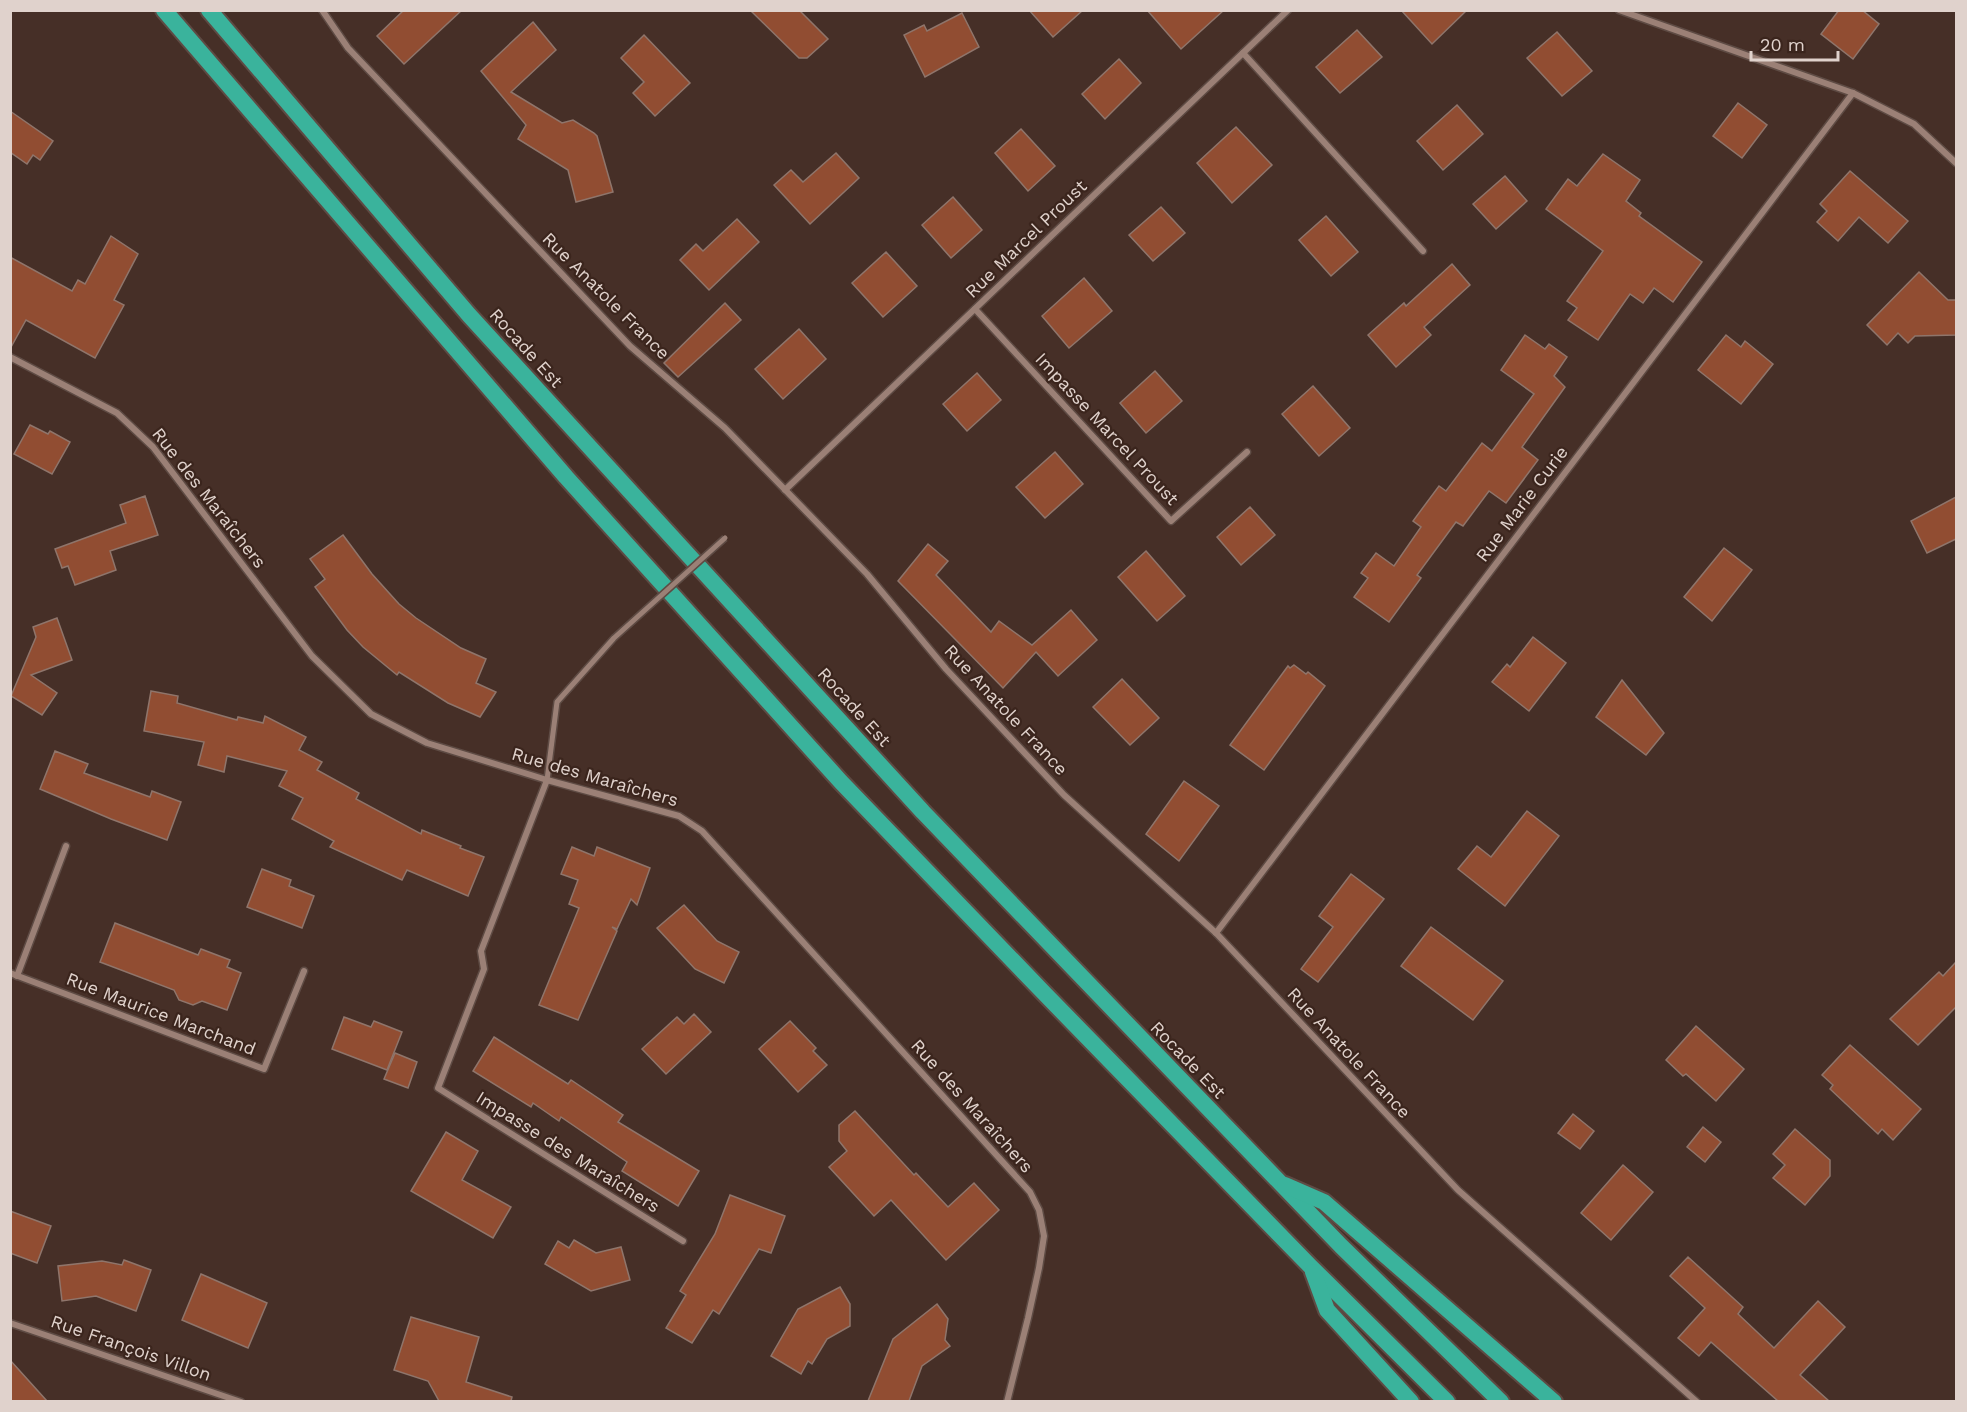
<svg xmlns="http://www.w3.org/2000/svg" width="1967" height="1412" font-family="'Work Sans',sans-serif">
<style>
.building{fill:#914d32;stroke:#8f756b;stroke-width:1.5}
.lines{fill:none;stroke-linecap:round;stroke-linejoin:round}
.pedestrian-casing{stroke:#5e4b44;stroke-width:8}
.minor-casing{stroke:#5e4b44;stroke-width:9}
.trunk-casing{stroke:#5e4b44;stroke-width:20}
.pedestrian{stroke:#9b8076;stroke-width:5}
.minor{stroke:#9b8076;stroke-width:6}
.trunk{stroke:#3ab39c;stroke-width:16}
.pedestrian-bridge-casing{stroke:#5e4b44;stroke-width:8;stroke-linecap:butt}
.pedestrian-bridge{stroke:#9b8076;stroke-width:5}
.labels{text-anchor:middle;stroke-width:4.5;stroke-linejoin:round;paint-order:stroke}
.street-label{font-size:18px;fill:#e0d2cc;stroke:#3b251d}
</style>
<rect width="100%" height="100%" fill="#462f27"/>
<g class="building">
<path d="M404 10H462L404 64 377 36Z"/>
<path d="M750 10H799L828 39 807 58H799Z"/>
<path d="M1029 10H1083L1053 37Z"/>
<path d="M1147 10H1224L1181 49Z"/>
<path d="M1401 10H1467L1432 44Z"/>
<path d="M1839 10H1862L1879 24 1853 59 1821 34Z"/>
<path d="M962 13 979 47 925 77 904 35 924 25 927 31Z"/>
<path d="M533 22 556 50 511 92 562 123 573 120 594 133 597 136 613 192 576 202 568 170 518 139 526 125 481 71Z"/>
<path d="M1357 30 1382 57 1340 93 1316 67Z"/>
<path d="M1557 32 1592 71 1562 96 1527 58Z"/>
<path d="M644 35 690 83 655 116 633 93 644 82 621 58Z"/>
<path d="M1119 59 1141 83 1105 119 1082 94Z"/>
<path d="M1738 103 1767 125 1742 158 1713 136Z"/>
<path d="M1457 105 1483 134 1443 170 1417 141Z"/>
<path d="M10 111 53 141 40 160 33 155 27 164 10 152Z"/>
<path d="M1236 127 1272 165 1232 203 1197 163Z"/>
<path d="M1021 129 1055 166 1028 191 995 153Z"/>
<path d="M836 153 859 178 810 224 774 185 791 170 803 182Z"/>
<path d="M1603 154 1640 180 1626 201 1641 213 1639 216 1702 262 1673 302 1654 288 1643 303 1630 294 1598 340 1568 320 1577 308 1567 301 1603 251 1546 209 1568 179 1577 186Z"/>
<path d="M1850 171 1908 221 1888 243 1859 217 1838 241 1817 222 1827 211 1820 204Z"/>
<path d="M1505 176 1527 201 1496 229 1473 204Z"/>
<path d="M953 197 982 230 951 258 922 225Z"/>
<path d="M1161 207 1185 233 1153 261 1129 235Z"/>
<path d="M1326 216 1358 252 1331 276 1299 240Z"/>
<path d="M737 219 759 242 709 290 680 260 696 244 703 251Z"/>
<path d="M111 236 138 254 114 300 124 305 95 358 26 320 10 349V257L72 291 78 280 85 284Z"/>
<path d="M886 252 917 286 883 317 852 283Z"/>
<path d="M1452 264 1470 285 1424 327 1431 335 1396 367 1368 335 1404 303 1406 306Z"/>
<path d="M1919 272 1948 300H1956V335L1915 336 1908 343 1898 333 1887 345 1867 325Z"/>
<path d="M1084 278 1112 311 1069 348 1042 316Z"/>
<path d="M725 303 741 320 678 377 664 363Z"/>
<path d="M799 329 826 359 783 399 755 369Z"/>
<path d="M1525 335 1545 349 1549 344 1567 357 1554 376 1565 387 1522 447 1538 460 1506 503 1489 491 1463 526 1456 522 1417 575 1421 578 1389 622 1354 597 1368 578 1361 573 1376 553 1394 566 1421 527 1413 521 1439 486 1446 491 1482 443 1492 451 1534 394 1501 370Z"/>
<path d="M1726 335 1741 347 1745 341 1773 364 1741 404 1698 370Z"/>
<path d="M1155 371 1182 401 1146 433 1120 403Z"/>
<path d="M977 373 1001 400 967 431 943 404Z"/>
<path d="M1313 386 1350 428 1319 456 1282 414Z"/>
<path d="M30 425 48 434 50 431 70 442 52 474 14 454Z"/>
<path d="M1055 452 1083 484 1045 518 1016 487Z"/>
<path d="M145 496 158 535 110 551 116 570 75 585 68 566 62 568 55 549 126 523 120 505Z"/>
<path d="M1956 497V539L1927 553 1911 521Z"/>
<path d="M1250 507 1275 535 1241 565 1217 537Z"/>
<path d="M343 535 372 574 399 604 416 618 461 648 486 659 476 683 496 692 480 717 448 703 399 672 397 675 363 647 347 630 315 587 325 579 310 559Z"/>
<path d="M928 544 948 561 936 575 991 632 999 621 1032 645 1071 610 1097 640 1058 676 1036 652 1003 688 898 581Z"/>
<path d="M1724 548 1752 570 1712 621 1684 597Z"/>
<path d="M1146 551 1185 596 1157 621 1118 577Z"/>
<path d="M57 618 72 660 31 675 57 693 42 715 11 696 36 637 33 627Z"/>
<path d="M1533 637 1566 663 1529 711 1492 682 1507 664 1510 667Z"/>
<path d="M1294 665 1306 674 1308 672 1325 686 1264 770 1230 745 1288 666 1290 668Z"/>
<path d="M1122 679 1159 718 1130 745 1093 707Z"/>
<path d="M1622 680 1664 733 1646 755 1596 717Z"/>
<path d="M151 691 178 696 177 703 237 720 238 717 263 723 265 716 306 737 299 750 322 762 317 770 359 793 356 799 421 834 422 830 461 846 460 848 484 857 468 896 407 870 402 880 330 847 334 841 292 819 303 798 279 786 287 771 227 756 224 772 198 765 204 742 144 731Z"/>
<path d="M55 751 88 764 84 773 150 797 152 791 181 802 167 840 111 819 40 789Z"/>
<path d="M1184 781 1219 806 1179 861 1146 834Z"/>
<path d="M1527 811 1559 836 1505 906 1458 869 1477 846 1491 857Z"/>
<path d="M572 847 594 856 597 847 650 868 637 905 631 899 617 929 612 927 617 931 578 1020 539 1005 579 908 569 904 578 880 561 874Z"/>
<path d="M262 869 291 880 289 886 314 896 302 928 247 907Z"/>
<path d="M1351 874 1384 899 1318 982 1301 969 1333 927 1319 916Z"/>
<path d="M684 905 717 941 739 952 724 983 695 969 657 928Z"/>
<path d="M115 923 198 955 201 949 230 960 227 967 241 973 227 1010 202 1001 193 1005 179 1000 174 990 100 962Z"/>
<path d="M1431 927 1503 981 1473 1020 1401 966Z"/>
<path d="M1956 962V1007L1918 1045 1890 1019 1939 972 1943 976Z"/>
<path d="M694 1014 711 1032 666 1074 642 1049 677 1017 684 1024Z"/>
<path d="M344 1017 371 1027 374 1021 402 1032 387 1070 332 1049Z"/>
<path d="M790 1021 816 1048 813 1051 827 1065 798 1092 759 1049Z"/>
<path d="M1696 1026 1744 1069 1716 1101 1686 1074 1683 1076 1666 1060Z"/>
<path d="M494 1037 568 1084 571 1080 623 1115 618 1122 699 1171 678 1206 622 1171 627 1162 561 1117 559 1121 533 1103 531 1107 473 1071Z"/>
<path d="M1850 1045 1921 1109 1893 1140 1882 1129 1878 1134 1830 1089 1833 1085 1822 1075Z"/>
<path d="M395 1053 417 1062 408 1088 384 1079Z"/>
<path d="M855 1111 914 1175 916 1173 948 1207 974 1183 999 1210 946 1260 891 1200 874 1216 829 1167 847 1151 839 1141V1125Z"/>
<path d="M1573 1114 1594 1131 1580 1149 1558 1133Z"/>
<path d="M1703 1127 1721 1142 1705 1162 1687 1147Z"/>
<path d="M1795 1129 1830 1160V1176L1805 1205 1773 1178 1785 1165 1773 1154Z"/>
<path d="M446 1132 478 1151 462 1180 511 1207 493 1238 411 1191Z"/>
<path d="M1623 1165 1653 1192 1611 1240 1581 1213Z"/>
<path d="M730 1195 785 1216 771 1253 759 1249 719 1314 713 1310 692 1343 666 1328 686 1295 680 1291 715 1234Z"/>
<path d="M10 1211 51 1226 37 1263 10 1253Z"/>
<path d="M574 1240 596 1253 621 1247 630 1280 591 1291 545 1264 558 1241 569 1248Z"/>
<path d="M1688 1257 1743 1307 1738 1314 1774 1348 1818 1301 1845 1327 1800 1375 1829 1401H1778L1711 1342 1699 1356 1678 1338 1705 1308 1670 1276Z"/>
<path d="M124 1260 151 1270 136 1311 96 1296 62 1301 58 1266 102 1261 122 1265Z"/>
<path d="M201 1274 267 1303 248 1348 182 1320Z"/>
<path d="M840 1287 850 1304V1326L827 1339 812 1364 808 1361 801 1374 771 1356 798 1309Z"/>
<path d="M937 1304 948 1319 945 1340 950 1346 922 1366 909 1401H868L893 1339Z"/>
<path d="M411 1317 479 1337 466 1382 512 1397 511 1401H439L428 1381 394 1370Z"/>
<path d="M10 1360 47 1401H10Z"/>
</g>
<g class="lines">
<defs>
<path id="pedestrian" d="M547 780 557 702 614 638"/>
<g id="minor">
<path d="M322 10 348 48 630 346 725 428 867 574 946 669 1064 795 1216 933 1458 1190 1697 1402"/>
<path d="M1619 10 1853 93 1914 124 1956 163"/>
<path d="M1243 53 1423 251"/>
<path d="M975 309 1171 521 1247 452"/>
<path d="M10 357 117 413 153 447 312 656 371 714 427 743 547 780 679 816 702 831 1030 1192 1039 1210 1044 1236 1039 1268 1028 1318 1007 1402"/>
<path d="M785 490 1288 10"/>
<path d="M547 780 481 951 484 969 438 1088 683 1241"/>
<path d="M1216 933 1853 93"/>
<path d="M10 973 264 1069 304 971"/>
<path d="M17 976 66 846"/>
<path d="M10 1323 241 1402"/>
</g>
<g id="trunk">
<path d="M164 10 566 477 841 782 1045 994 1310 1266 1447 1402"/>
<path d="M209 10 469 315 923 812 1341 1246 1501 1402"/>
<path d="M1285 1185 1324 1202 1554 1402"/>
<path d="M1313 1272 1327 1310 1411 1402"/>
</g>
</defs>
<use href="#pedestrian" class="pedestrian-casing"/>
<use href="#minor" class="minor-casing"/>
<use href="#trunk" class="trunk-casing"/>
<use href="#pedestrian" class="pedestrian"/>
<use href="#minor" class="minor"/>
<use href="#trunk" class="trunk"/>
<defs>
<path id="pedestrian-bridge" d="M614 638 725 538"/>
</defs>
<use href="#pedestrian-bridge" class="pedestrian-bridge-casing"/>
<use href="#pedestrian-bridge" class="pedestrian-bridge"/>
</g>
<g class="labels">
<g class="street-label">
<text transform="translate(1026 239) rotate(-44)" y="6">Rue Marcel Proust</text>
<text transform="translate(606 296) rotate(45)" y="6">Rue Anatole France</text>
<text transform="translate(526 348) rotate(48)" y="6">Rocade Est</text>
<text transform="translate(1107 429) rotate(47)" y="6">Impasse Marcel Proust</text>
<text transform="translate(209 498) rotate(52)" y="6">Rue des Maraîchers</text>
<text transform="translate(1522 504) rotate(-53)" y="6">Rue Marie Curie</text>
<text transform="translate(854 707) rotate(48)" y="6">Rocade Est</text>
<text transform="translate(1006 710) rotate(47)" y="6">Rue Anatole France</text>
<text transform="translate(595 777) rotate(16)" y="6">Rue des Maraîchers</text>
<text transform="translate(161 1014) rotate(21)" y="6">Rue Maurice Marchand</text>
<text transform="translate(1349 1053) rotate(47)" y="6">Rue Anatole France</text>
<text transform="translate(1188 1060) rotate(46)" y="6">Rocade Est</text>
<text transform="translate(972 1106) rotate(48)" y="6">Rue des Maraîchers</text>
<text transform="translate(568 1152) rotate(32)" y="6">Impasse des Maraîchers</text>
<text transform="translate(131 1348) rotate(19)" y="6">Rue François Villon</text>
</g>
</g>
<rect width="1967" height="1412" fill="none" stroke="#e0d2cc" stroke-width="24"/>
<path d="M1751 51v9h87v-9" fill="none" stroke="#e0d2cc" stroke-width="3"/>
<text x="1760" y="51" font-size="18" fill="#e0d2cc" stroke="#3b251d" stroke-width="4.5" paint-order="stroke">20 m</text>
</svg>
